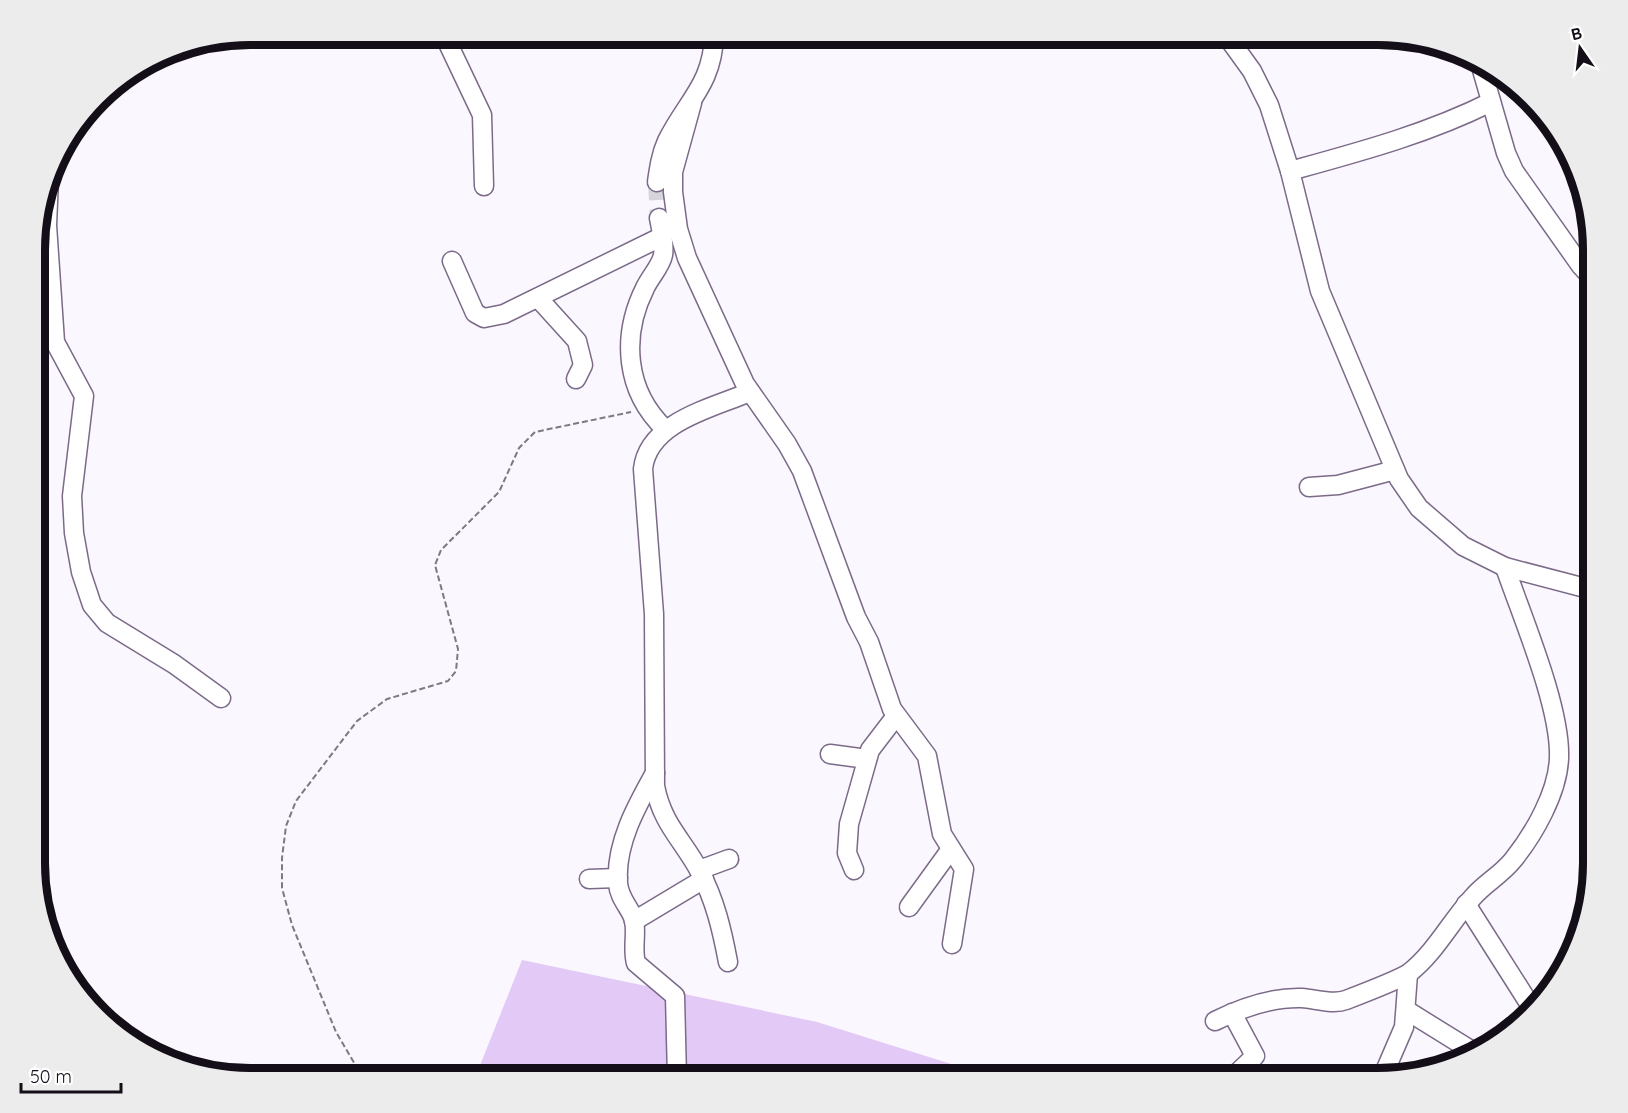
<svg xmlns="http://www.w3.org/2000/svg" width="1628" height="1113" font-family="Quicksand,sans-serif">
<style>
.green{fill:#e2c9f6}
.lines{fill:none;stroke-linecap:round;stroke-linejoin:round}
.minor-tunnel{stroke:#d8d4dc;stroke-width:18;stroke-dasharray:18 9;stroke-linecap:butt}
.minor-casing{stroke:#7b6a88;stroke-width:21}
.path{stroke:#7e7882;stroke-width:2;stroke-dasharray:6 3;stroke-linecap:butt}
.minor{stroke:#fff;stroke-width:18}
.rim{fill:none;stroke:#140e19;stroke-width:8}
</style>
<rect width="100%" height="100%" fill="#fbf7fe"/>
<path class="green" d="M522 960 817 1022 996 1078H475Z"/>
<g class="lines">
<path class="minor-tunnel" d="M657 182 659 218"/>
<defs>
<g id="minor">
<path d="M444 35 482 115 484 186"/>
<path d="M1226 35 1252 71 1269 105 1290 171 1320 291 1399 479 1419 508 1463 546 1505 567 1593 590"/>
<path d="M1480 63 1506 153 1514 171 1581 266 1593 279"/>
<path d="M692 103 673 172V192L678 229 687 258 745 384 787 444 802 471 856 617 869 642 892 709 927 756 942 834 964 869 952 944"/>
<path d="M1290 171C1359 152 1427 134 1491 102"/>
<path d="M49 179 47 225 55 342 84 396 72 496 74 533 81 572 92 605 107 623 174 664 221 698"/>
<path d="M657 182C659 168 661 154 667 141 686 102 713 84 714 35"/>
<path d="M659 218C661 229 665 243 663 255 661 266 650 277 645 288 621 336 625 391 665 429"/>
<path d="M452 261 475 313 484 318 504 314 663 236"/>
<path d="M538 298 577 341 583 365 576 379"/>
<path d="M1309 487 1338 485 1395 470"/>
<path d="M830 754 867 759"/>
<path d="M655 773C637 805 615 844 618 883 619 900 632 909 634 921 637 933 632 949 636 963L675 996 677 1078"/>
<path d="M699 870 729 859"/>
<path d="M854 870 847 853 849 824 870 750 896 716"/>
<path d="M589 879 618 878"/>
<path d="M1466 904 1532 1008"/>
<path d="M909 907 951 849"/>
<path d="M634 921 704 879"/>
<path d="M728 962C722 930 715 900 700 872 683 840 662 824 655 786L654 614 643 469C648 422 712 408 750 392"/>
<path d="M1406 1010 1477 1054"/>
<path d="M1232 1013 1255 1056 1234 1076"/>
<path d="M1215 1021C1241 1008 1272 997 1302 998 1316 999 1333 1005 1346 1000 1359 995 1400 979 1409 973 1435 953 1451 921 1473 897 1485 883 1501 875 1513 860 1534 834 1558 792 1559 758 1561 707 1522 617 1505 567"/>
<path d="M1382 1078 1404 1027 1408 974"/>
</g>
</defs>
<use href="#minor" class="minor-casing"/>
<path class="path" d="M363 1078 336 1032 292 925 282 888V858L286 826 296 801 357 721 387 699 448 681 456 671 458 649 435 565 441 550 499 492 519 448 535 432 631 412"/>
<use href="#minor" class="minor"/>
</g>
<path d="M0 0H1628V1113H0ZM250 45H1378A205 205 0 0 1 1583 250V863A205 205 0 0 1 1378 1068H250A205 205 0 0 1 45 863V250A205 205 0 0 1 250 45Z" fill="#ececed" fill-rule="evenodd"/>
<path class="rim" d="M250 45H1378A205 205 0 0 1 1583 250V863A205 205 0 0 1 1378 1068H250A205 205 0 0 1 45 863V250A205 205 0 0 1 250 45Z"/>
<g transform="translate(1580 48) rotate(346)" stroke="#ffffff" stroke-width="4.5" paint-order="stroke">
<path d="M0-4.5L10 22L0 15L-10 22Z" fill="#140e19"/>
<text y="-9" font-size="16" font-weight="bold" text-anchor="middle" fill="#140e19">B</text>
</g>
<path d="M21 1083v9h100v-9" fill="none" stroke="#140e19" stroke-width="3"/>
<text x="30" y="1083" font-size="18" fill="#140e19" stroke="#ffffff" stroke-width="4.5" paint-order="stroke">50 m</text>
</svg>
